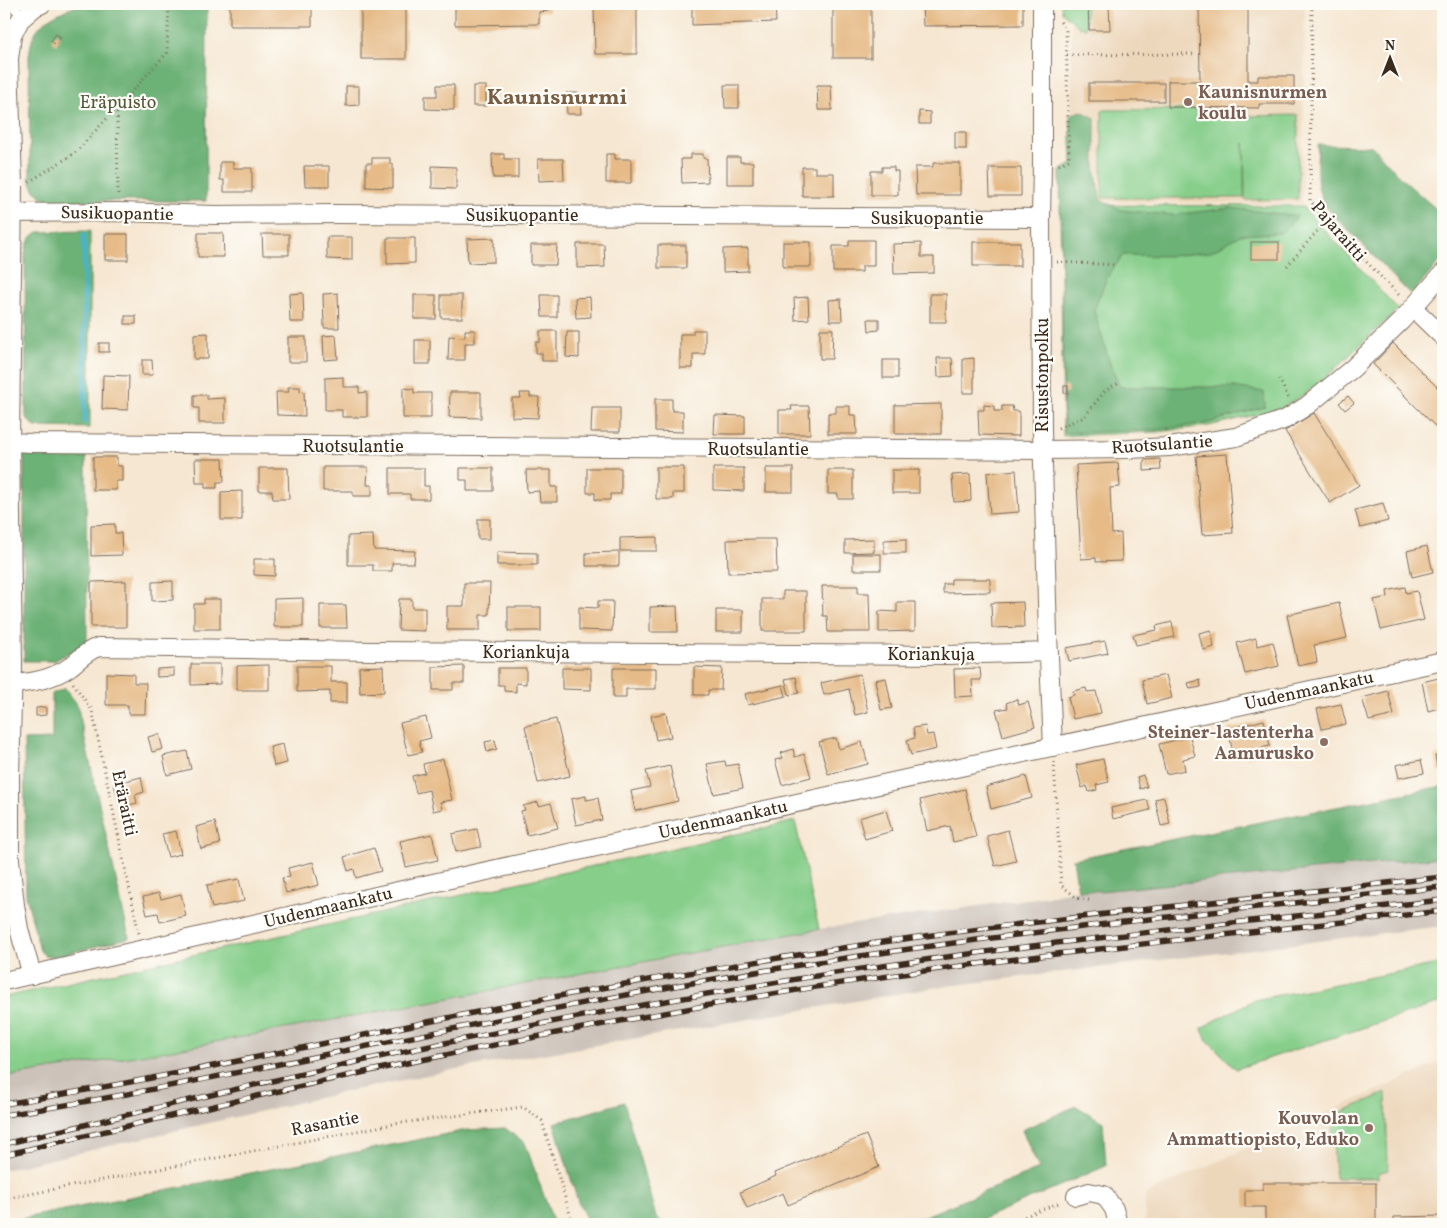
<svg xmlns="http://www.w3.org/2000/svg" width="1447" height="1228" font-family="Vollkorn,serif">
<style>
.built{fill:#edd7bb}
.industrial{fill:#ccc2b9}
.green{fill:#86ce8a;stroke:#607c54}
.forest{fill:#6cb176;stroke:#546e4a}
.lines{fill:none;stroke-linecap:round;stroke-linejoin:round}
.stream{stroke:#48b3c5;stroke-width:5}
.building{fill:#e6bb88}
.service-casing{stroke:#7c6c5d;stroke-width:11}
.minor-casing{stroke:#7c6c5d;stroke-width:20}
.path{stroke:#7c6c5d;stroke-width:3;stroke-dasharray:1 4;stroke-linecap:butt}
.service{stroke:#fff;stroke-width:9}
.minor{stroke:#fff;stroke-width:18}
.rail-casing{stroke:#3b2a1e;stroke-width:5.5}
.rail{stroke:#fdfcf7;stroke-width:4;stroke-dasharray:11;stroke-linecap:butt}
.education-dot{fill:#8d6e63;stroke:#fdfcf7;stroke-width:2}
.labels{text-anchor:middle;stroke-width:4.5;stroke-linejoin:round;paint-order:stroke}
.education-label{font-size:18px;font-weight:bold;fill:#785e54;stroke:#fdfcf7;text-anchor:end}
.park-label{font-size:18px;fill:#525b3e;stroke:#fdfcf7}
.street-label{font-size:18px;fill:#3b2a1e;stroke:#fdfcf7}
.district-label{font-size:22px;font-weight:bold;fill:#775d43;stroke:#fdfcf7}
</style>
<rect width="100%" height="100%" fill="#fdfcf7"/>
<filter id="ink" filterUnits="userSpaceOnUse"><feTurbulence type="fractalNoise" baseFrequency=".02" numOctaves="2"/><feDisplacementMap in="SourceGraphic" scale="10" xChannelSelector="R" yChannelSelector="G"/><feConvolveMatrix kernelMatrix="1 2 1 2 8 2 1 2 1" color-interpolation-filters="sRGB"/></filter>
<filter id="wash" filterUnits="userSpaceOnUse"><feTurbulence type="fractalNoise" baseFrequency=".0096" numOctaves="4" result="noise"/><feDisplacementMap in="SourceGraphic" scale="20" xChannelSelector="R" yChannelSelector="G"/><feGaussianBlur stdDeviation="1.12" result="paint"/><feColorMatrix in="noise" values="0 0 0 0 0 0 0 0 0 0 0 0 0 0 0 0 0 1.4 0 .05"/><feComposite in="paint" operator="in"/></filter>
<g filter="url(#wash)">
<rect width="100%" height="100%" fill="#f6e7d2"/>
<g class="built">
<path d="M1071 4H1305L1302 204 1073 201Z"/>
<path d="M1443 1061V1224H1145V1194Z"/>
</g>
<path class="industrial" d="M1443 857V926L938 987 462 1068 349 1091 4 1170V1077L167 1051 819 929 1048 896 1078 890 1101 891Z"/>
<g class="green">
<path d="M1061 4H1086V28L1079 27 1062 12Z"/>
<path d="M1243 109 1244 116 1298 115V199L1245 200 1244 142V198H1102V110Z"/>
<path d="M1060 205 1302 206 1398 309 1334 370 1308 392 1284 407 1256 415 1208 426 1157 432 1063 436Z"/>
<path d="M795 821 819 929 167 1051 4 1077V997Z"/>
<path d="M1443 963V1002L1236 1069 1207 1040 1201 1028 1254 1000Z"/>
<path d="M1386 1093 1388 1170 1378 1173V1178H1335L1332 1116Z"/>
</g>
<g class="forest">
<path d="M83 4H207L206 201H48C38 195 33 191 30 179L29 57C30 49 31 40 35 33 43 18 67 9 83 4Z"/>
<path d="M1081 111 1095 118V167L1100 199 1121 210 1171 215 1230 208 1298 216 1281 233 1240 235 1211 252 1171 256 1123 255 1107 278 1094 310 1110 364 1120 387H1234L1264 392 1265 407 1208 423 1156 430 1064 433 1060 171 1072 164 1070 115Z"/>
<path d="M1318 145 1372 146 1403 180 1443 215V258L1411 295 1326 207C1314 188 1317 167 1318 145Z"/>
<path d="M90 231V428L35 427 26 417 25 254C27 244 29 237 38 232Z"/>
<path d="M86 453 87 643 54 661H24V454Z"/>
<path d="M65 688 77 704 129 938 53 957 44 955 40 951 26 895 24 740 52 739V694Z"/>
<path d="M1443 786V857L1101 891 1078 890 1073 859Z"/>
<path d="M624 1102 656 1217 665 1224H589L578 1202 554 1123Z"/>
<path d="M1076 1106 1103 1122 1106 1166 971 1224H906L1039 1169 1022 1130Z"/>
<path d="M505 1128 525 1143 554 1224H4V1222L467 1130Z"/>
</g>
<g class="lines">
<path class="stream" d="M84 235 85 422"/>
</g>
<g id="blocks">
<g class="building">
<path d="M225 4H316V8H312V26H230V6H225Z"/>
<rect x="361" y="4" width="45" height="55"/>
<path d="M455 4H549V11L539 12V24L455 25Z"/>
<path d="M594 4H637V54H595Z"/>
<path d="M692 4H775L776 22 692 25Z"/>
<rect x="833" y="4" width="38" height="54"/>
<path d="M922 4H1023V25L923 26Z"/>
<path d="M1088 4H1109L1110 30H1089Z"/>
<path d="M1199 4H1248V81H1258V76H1294V104H1259V108L1168 107V81H1200Z"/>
<path d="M56 34 61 37 56 45 51 41Z"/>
<rect x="1089" y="83" width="75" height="18"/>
<path d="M437 85H454V110L425 109V96H437Z"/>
<path d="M724 85H739V108H725Z"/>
<path d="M817 85H831L832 110H818Z"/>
<path d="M346 86H359V105L346 106Z"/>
<rect x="473" y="86" width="13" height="20"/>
<path d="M566 93H580L581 114H567Z"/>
<path d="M919 111 930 112V124H919Z"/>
<rect x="955" y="132" width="11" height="17"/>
<path d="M492 154H504V159H518V178H493Z"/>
<path d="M606 154H615V159H631V183H606Z"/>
<path d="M691 154H703V158H707L708 182 682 183 681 159H691Z"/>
<path d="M727 157H740V162H753V184H727Z"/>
<path d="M372 158H390V164H393V188L366 187V163H372Z"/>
<path d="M538 159H563L564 180 539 181Z"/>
<path d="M220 162H233V168H252V192H224V180H220Z"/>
<path d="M933 163H960V195H916L915 167H933Z"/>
<path d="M304 166H329V186H305Z"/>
<path d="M432 166 456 167V189L432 188Z"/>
<path d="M802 167H815V173H834V196H802Z"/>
<path d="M882 167H894V171H898V195H871V171H882Z"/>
<path d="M989 168H1021V196H990Z"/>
<path d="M198 233H223L224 257H198Z"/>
<rect x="105" y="234" width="23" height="26"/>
<path d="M262 234H289V255H263Z"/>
<path d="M327 237H352V260L327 259Z"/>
<path d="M387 238H415V263L387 264Z"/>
<path d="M494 238V262L468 263 467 239Z"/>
<path d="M849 240H874V266H862V272H833V246H849Z"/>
<rect x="783" y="242" width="28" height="25"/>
<rect x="973" y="242" width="47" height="24"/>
<rect x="1251" y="242" width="28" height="17"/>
<path d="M921 243V257H934V273L894 274 893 244Z"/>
<path d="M577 244H604L605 267 577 268Z"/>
<path d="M531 245H557L556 265H531Z"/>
<rect x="658" y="245" width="28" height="23"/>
<path d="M748 248V271L723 272V249Z"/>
<path d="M303 293 304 322H290L289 294Z"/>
<path d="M338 293 339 328H324L323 294Z"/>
<rect x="930" y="294" width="16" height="28"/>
<rect x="414" y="295" width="22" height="24"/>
<rect x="441" y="295" width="21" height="23"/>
<path d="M541 295H557V317H542Z"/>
<path d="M590 297 591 317 576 318 575 298Z"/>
<path d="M808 297 809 319 795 320 794 298Z"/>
<path d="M841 299 842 321H830L829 300Z"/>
<rect x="125" y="316" width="11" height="8"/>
<path d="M868 319H879V330L869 331Z"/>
<path d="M820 329H833L832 359H820Z"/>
<path d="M465 330H475V343H465V360H448L449 336 465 337Z"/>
<path d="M693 330H705V354H693V368H680V334H693Z"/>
<path d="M540 331H557V361H542V353H536V342H540Z"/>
<path d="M567 332H579V358L566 357Z"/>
<path d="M208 333V359H194V334Z"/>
<path d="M336 335 338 359 324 360 323 336Z"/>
<rect x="288" y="337" width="18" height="25"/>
<rect x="415" y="340" width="15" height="24"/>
<rect x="99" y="343" width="10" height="9"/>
<path d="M1393 343 1443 393V423L1438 429 1373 364Z"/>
<path d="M937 358H952L953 376 938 377Z"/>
<path d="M974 358V393H963V359Z"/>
<path d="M142 360H152L153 375H142Z"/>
<rect x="883" y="360" width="15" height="18"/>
<path d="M103 375 129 376 128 410 102 409Z"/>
<path d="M343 377V387H359V393L367 392V417H342V410H325V378Z"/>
<rect x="1064" y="386" width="4" height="7"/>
<path d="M288 387H300V392L304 391 305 416 277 415 276 392H289Z"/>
<path d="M403 388 414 389V393H431V418H403Z"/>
<path d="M450 392H481V418L449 417Z"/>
<path d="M520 393H530V397H539L538 418 512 417V398H521Z"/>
<path d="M194 395H207V399L225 398V423H199V408H194Z"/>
<path d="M1348 396 1354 403 1345 410 1339 403Z"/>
<path d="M655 399H672V411H683V432L655 431Z"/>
<path d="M941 404V434H895V405Z"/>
<path d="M984 405 994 406V411H1002V406H1012L1013 411H1019V436L979 435 978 410H984Z"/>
<path d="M791 406H809L810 434H779V410H792Z"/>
<path d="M836 406H850V415H856L857 434H828V413H836Z"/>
<path d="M592 408H620V432H591Z"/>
<path d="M1314 413 1359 485 1330 503 1285 431Z"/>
<path d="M715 415 745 416V434H714Z"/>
<path d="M1227 454 1233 533 1202 535 1196 456Z"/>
<path d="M93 457H117V466H122V481H116V490H93Z"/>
<path d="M195 459H223L224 482H217V488H205V483H196Z"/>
<path d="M1160 459 1161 470 1144 471V460Z"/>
<path d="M1118 463 1120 487 1110 488 1112 534 1121 533 1122 561 1096 562V558L1081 559 1076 465Z"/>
<path d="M323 467H368L367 485H372V496H353V491H323Z"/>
<path d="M656 467H684V493H673V499H656Z"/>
<path d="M259 468H288L289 499H273L272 491H259Z"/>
<path d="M390 468H424V486H429V499H410V494H390Z"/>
<path d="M460 468H493V491H467V480H460Z"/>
<path d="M587 468H621V494H610V500H595V493H587Z"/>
<path d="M713 468H744V491L713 490Z"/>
<rect x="766" y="468" width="27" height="24"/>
<path d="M526 470H551V487H557V502H540L539 491 527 492Z"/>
<path d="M828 470H853V499H838V494H828Z"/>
<rect x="892" y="470" width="27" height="23"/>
<path d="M1016 470 1019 512 990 514 987 473Z"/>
<path d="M970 474 971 501 954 502 952 475Z"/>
<path d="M242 491V520H221V492Z"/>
<path d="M1383 503 1388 521 1360 528 1355 510Z"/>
<rect x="478" y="519" width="12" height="20"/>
<path d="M115 524V533H121L122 555 91 556V525Z"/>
<path d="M373 535 374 550 415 551 414 563H392V571H373V565H348V536Z"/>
<path d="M657 537V551H620V538Z"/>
<path d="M754 539H776L777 572 728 573 727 540Z"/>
<path d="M874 539V552L845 553V540Z"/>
<path d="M906 539V553H884V540Z"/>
<path d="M1427 546 1433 572 1412 577 1407 551Z"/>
<path d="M497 552 537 553V565H497Z"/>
<path d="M619 552V566H586V553Z"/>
<rect x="853" y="554" width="28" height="16"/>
<path d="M254 559H275V576L254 575Z"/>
<path d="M951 579H990V592L943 593V584H951Z"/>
<path d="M126 581V627H91V582Z"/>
<path d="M173 581V600L152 601V582Z"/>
<path d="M464 583H490L489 615H480V630H447V606H464Z"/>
<path d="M822 586H858V593H869L870 632H828L827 616H823Z"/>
<path d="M1405 587 1406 593 1417 591 1424 620 1381 630 1374 600 1388 597 1387 591Z"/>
<path d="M783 591H806V631H762V599H783Z"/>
<path d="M303 598V627H274V599Z"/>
<path d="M204 599H220V629H194V604H204Z"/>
<path d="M399 599H412V608H425V631L398 630Z"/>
<path d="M598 601H613L612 631 579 630V607L598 608Z"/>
<path d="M897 602H915V631L879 632V611L897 612Z"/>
<path d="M1023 602 1024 627 992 628 991 603Z"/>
<path d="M1339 603 1347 638 1314 645 1317 662 1298 666 1287 615Z"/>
<path d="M320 605H346L347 628H320Z"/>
<path d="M677 606 678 632H650V607Z"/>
<rect x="508" y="607" width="33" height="24"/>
<rect x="716" y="610" width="27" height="22"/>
<path d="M1172 622 1175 637 1136 645 1133 635 1157 630 1156 626Z"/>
<path d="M1211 630 1214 647 1203 650 1199 633Z"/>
<path d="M1256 638 1257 646 1273 642 1279 666 1245 674 1237 643Z"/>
<path d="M1105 641 1108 653 1069 661 1066 648Z"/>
<path d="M191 664H220V684L191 685Z"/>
<path d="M269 665V690H237V666Z"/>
<path d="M297 666H331V682H347V703H330V691L297 692Z"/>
<path d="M383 666 384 692 360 693 359 667Z"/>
<path d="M464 666V683H453V690H433V667Z"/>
<path d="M694 667 722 668 721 690H708V695H694Z"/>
<path d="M174 668V676L157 677V669Z"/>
<path d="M498 668H526V684L516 683V692L504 691V685H498Z"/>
<path d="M562 668H591V690L562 689Z"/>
<path d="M613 668H656V689H626V698H613Z"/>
<path d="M980 668 981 680H972L973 696 955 697 954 669Z"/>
<path d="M106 673 134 674V683H146L145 714H128V705H106Z"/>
<path d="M860 674 868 712 855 715 849 689 824 695 821 683Z"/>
<path d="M1166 675 1172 698 1147 704 1142 680Z"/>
<path d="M796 677 799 693 789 695 785 679Z"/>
<path d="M1443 677V707L1428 711 1422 682Z"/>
<path d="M886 678 892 708 881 710 875 680Z"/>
<path d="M1200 680 1201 687 1190 689 1188 683Z"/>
<path d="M783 685 786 696 748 705 745 694Z"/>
<path d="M1086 688 1087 692 1096 691 1101 713 1073 719 1068 697 1074 695 1073 691Z"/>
<path d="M1388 691 1394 715 1369 721 1362 698Z"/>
<path d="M1017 699 1019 705 1028 702 1035 727 1003 736 996 710 1008 708 1006 703Z"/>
<path d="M1341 704 1346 724 1322 729 1317 709Z"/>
<path d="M46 707V715L36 716V708Z"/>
<path d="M666 713 671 737 656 740 651 716Z"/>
<path d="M426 717 431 738 419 741 422 752 408 755 400 723Z"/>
<path d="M556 719 570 776 538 783 525 726Z"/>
<path d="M1264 720 1270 746 1259 748 1260 754 1246 757 1245 751 1233 753 1228 729Z"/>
<path d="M925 726 927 735 933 734 936 749 911 755 907 740 915 738 913 728Z"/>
<path d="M159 734 163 749 152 752 148 737Z"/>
<path d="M1190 737 1195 756 1183 759 1185 770 1166 774 1159 744Z"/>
<path d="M836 738 839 749 862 742 868 764 828 774 819 742Z"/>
<path d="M495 740 497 749 487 752 485 742Z"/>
<path d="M283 744 287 763 274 766 270 747Z"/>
<path d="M793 749 795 757 804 754 811 777 782 785 775 760 783 758 781 753Z"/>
<path d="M187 751 191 769 167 775 163 756Z"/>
<path d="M1443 754V771L1438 772 1435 756Z"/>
<path d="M443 759 452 800 440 802 442 809 433 811 429 790 416 793 412 776 425 773 423 764Z"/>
<path d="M1103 759 1109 782 1096 785 1097 790 1089 792 1087 786 1082 788 1076 765Z"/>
<path d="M1421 760 1424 773 1399 778 1396 765Z"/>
<path d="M725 761 726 766 738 764 743 788 714 794 707 764Z"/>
<path d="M670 766 678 801 635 811 631 791 650 787 646 771Z"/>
<path d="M1143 775 1147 787 1140 789 1137 777Z"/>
<path d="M1026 776 1032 798 991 809 986 787Z"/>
<path d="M141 777 144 792 135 795 137 803 120 807 114 784Z"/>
<path d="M965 789 976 837 953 842 950 826 927 831 920 800Z"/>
<path d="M586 796V800L598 798 602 820 576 825 571 799Z"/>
<path d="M1164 797 1170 824 1161 826 1155 799Z"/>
<path d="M1147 800 1150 810 1113 819 1111 808Z"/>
<path d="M538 802 539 806 551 803 558 828 527 835 521 811 525 810 523 806Z"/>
<path d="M886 810 892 831 865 839 859 818Z"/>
<path d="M215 822 220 844 201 849 196 827Z"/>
<path d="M477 829 481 847 456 852 452 834Z"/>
<path d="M1008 830 1016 861 995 866 987 836Z"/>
<path d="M176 831 181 854 168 857 162 834Z"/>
<path d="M432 834 438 860 406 867 400 841Z"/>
<path d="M374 848 381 871 356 878 354 869 348 871 344 857Z"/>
<path d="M313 862 319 885 286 893 282 878 290 877 288 868Z"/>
<path d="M239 879 244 901 212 908 207 885Z"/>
<path d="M159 893 161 899 181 894 186 916 160 922 158 913 147 915 143 897Z"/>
<path d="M866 1135 879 1167 788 1205 783 1193 747 1208 740 1192 776 1176 775 1173Z"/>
<path d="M1263 1183H1376V1224H1265V1207H1245V1190H1263Z"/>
<path d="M1443 1216V1224H1394V1217Z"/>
</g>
</g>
</g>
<g filter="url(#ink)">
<use href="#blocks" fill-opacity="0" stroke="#7c6c5d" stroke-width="1"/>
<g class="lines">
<defs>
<path id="service" d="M10 4 24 16"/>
<g id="minor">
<path d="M1042 4V165L1041 218 1042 430 1048 635 1053 747"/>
<path d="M4 213 119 212 215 215 338 214 1041 218"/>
<path d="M1413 308 1443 337"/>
<path d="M10 442 31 443 1043 450 1129 449 1169 447 1236 437 1286 419 1308 405 1353 368 1402 320 1443 273"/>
<path d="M4 684C26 684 52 680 71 666 80 659 87 650 99 647L374 651 948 655 1049 652"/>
<path d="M32 975 19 929 15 905 10 860V776L13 665 10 442 13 185 9 59 12 36 20 20 35 7 42 4"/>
<path d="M4 981 455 878 1443 661"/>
<path d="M1076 1196 1089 1192 1104 1195 1114 1209 1118 1224"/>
</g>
</defs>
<use href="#service" class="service-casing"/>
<use href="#minor" class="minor-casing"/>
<g class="path">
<path d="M1312 4 1310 200 1326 221 1401 297"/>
<path d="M1067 55 1193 54"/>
<path d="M117 108 118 197"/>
<path d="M1059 165 1069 160 1066 30 1059 20"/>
<path d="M29 182 75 153 167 53 169 4"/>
<path d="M1057 262 1116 265"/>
<path d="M1287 266 1326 221"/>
<path d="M1279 379 1289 399"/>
<path d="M1058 428 1084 417 1105 391 1118 383"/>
<path d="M73 683 92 710 139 934"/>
<path d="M1054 762 1061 885 1077 898 1093 901"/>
<path d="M4 1199 393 1124 523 1107 542 1121 573 1224"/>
<path d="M1006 1224 1061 1202"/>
</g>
<use href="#service" class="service"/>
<use href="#minor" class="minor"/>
<defs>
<g id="rail">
<path d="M4 1104C207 1072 406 1023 608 987 721 967 834 948 948 933 1113 912 1278 895 1443 877"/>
<path d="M4 1115C103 1100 201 1080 299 1060 457 1028 615 995 774 969 996 934 1220 911 1443 887"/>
<path d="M4 1144C149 1110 294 1074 440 1044 551 1021 662 1001 773 983 995 946 1220 925 1443 900"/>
<path d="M4 1155C149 1121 294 1086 441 1056 551 1033 662 1013 773 994 995 957 1220 936 1443 911"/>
</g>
</defs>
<use href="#rail" class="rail-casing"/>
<use href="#rail" class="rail"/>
</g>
</g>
<g class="education-dot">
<circle cx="1188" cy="102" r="5"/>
<circle cx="1324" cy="742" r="5"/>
<circle cx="1369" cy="1128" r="5"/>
</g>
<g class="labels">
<g class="education-label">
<text x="1198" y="98" text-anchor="start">Kaunisnurmen<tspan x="1198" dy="21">koulu</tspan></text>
<text x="1314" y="738">Steiner-lastenterha<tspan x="1314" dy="21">Aamurusko</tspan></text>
<text x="1359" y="1124">Kouvolan<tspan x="1359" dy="21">Ammattiopisto, Eduko</tspan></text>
</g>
<g class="park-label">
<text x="118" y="108">Eräpuisto</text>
</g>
<g class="street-label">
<text transform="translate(117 213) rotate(1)" y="6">Susikuopantie</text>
<text x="522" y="221">Susikuopantie</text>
<text x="927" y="224">Susikuopantie</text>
<text transform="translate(1339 231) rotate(49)" y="6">Pajaraitti</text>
<text transform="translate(1042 375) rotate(-90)" y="6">Risustonpolku</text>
<text transform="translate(1162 444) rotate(-4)" y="6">Ruotsulantie</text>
<text x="353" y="452">Ruotsulantie</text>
<text x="758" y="455">Ruotsulantie</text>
<text x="526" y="658">Koriankuja</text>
<text x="931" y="660">Koriankuja</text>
<text transform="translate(1309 690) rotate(-12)" y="6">Uudenmaankatu</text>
<text transform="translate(125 803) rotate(78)" y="6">Eräraitti</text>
<text transform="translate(723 819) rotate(-12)" y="6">Uudenmaankatu</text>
<text transform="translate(328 907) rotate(-13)" y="6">Uudenmaankatu</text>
<text transform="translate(325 1123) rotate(-11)" y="6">Rasantie</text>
</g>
<g class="district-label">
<text x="557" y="104">Kaunisnurmi</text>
</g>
</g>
<rect width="1447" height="1228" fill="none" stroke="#fdfcf7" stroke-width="20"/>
<g transform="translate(1390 58)" stroke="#fdfcf7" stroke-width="4" paint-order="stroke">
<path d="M0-4L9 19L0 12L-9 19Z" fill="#3b2a1e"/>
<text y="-8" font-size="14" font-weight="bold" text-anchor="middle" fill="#3b2a1e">N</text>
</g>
</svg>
